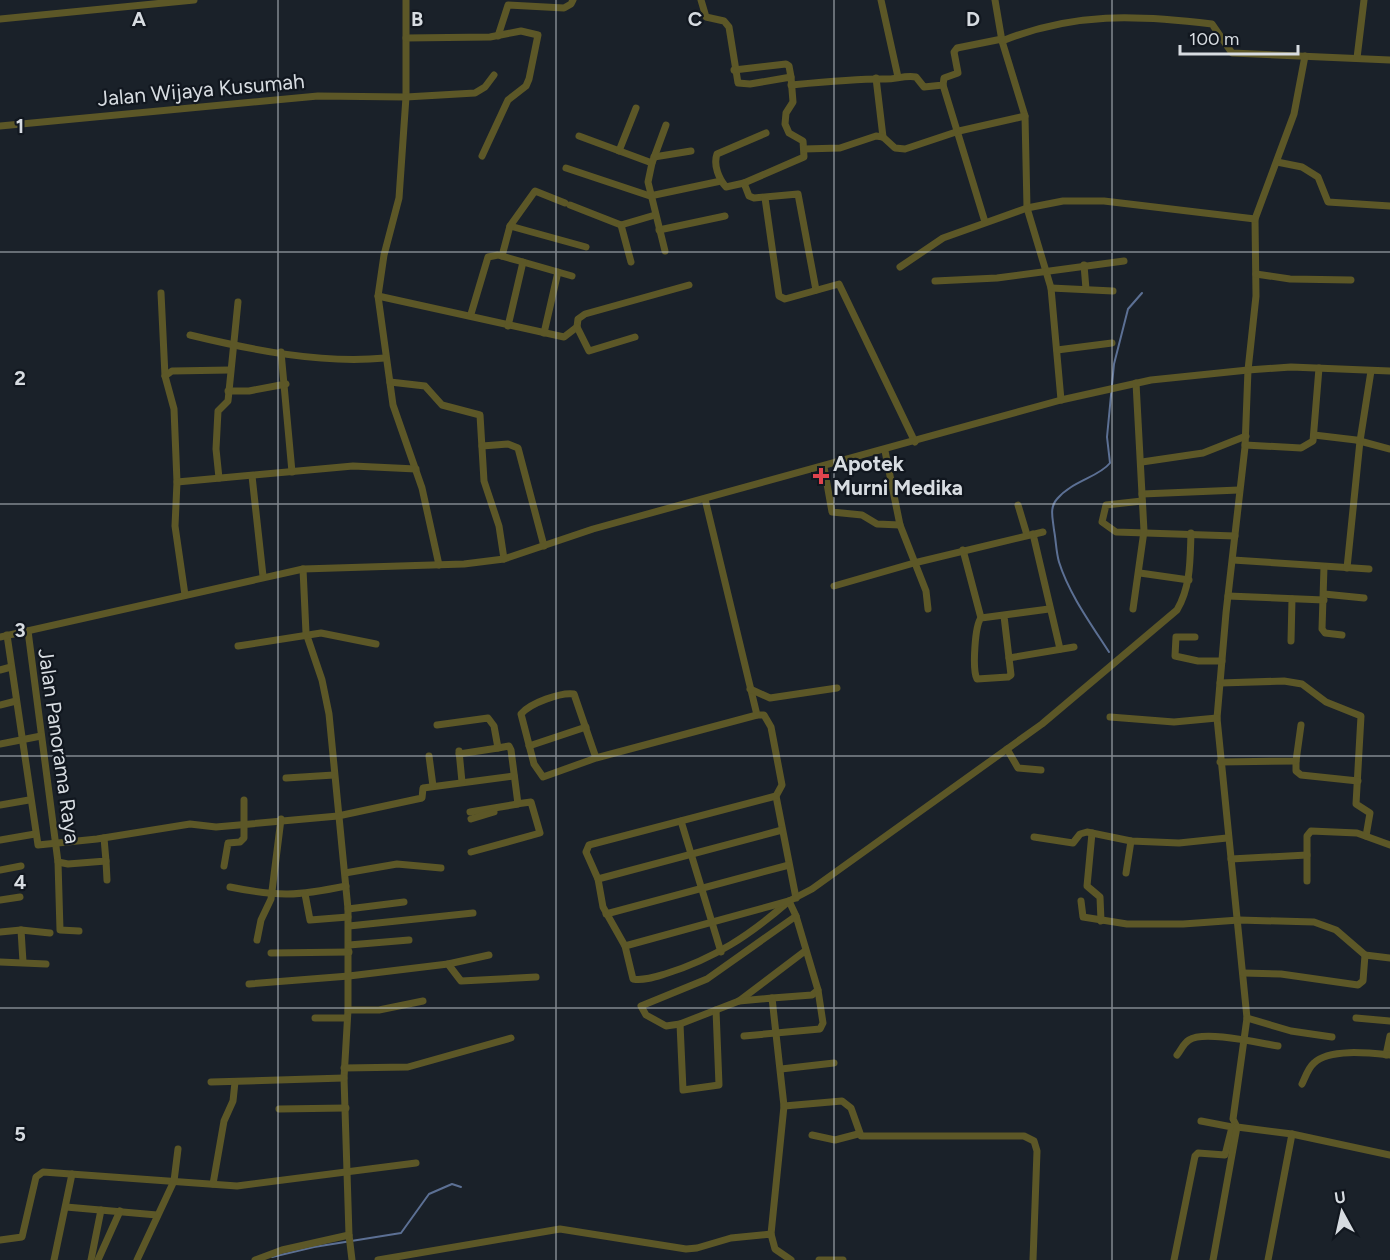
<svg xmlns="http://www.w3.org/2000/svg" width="1390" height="1260" font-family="Figtree,sans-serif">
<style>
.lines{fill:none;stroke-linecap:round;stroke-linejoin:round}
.stream{stroke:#5c7094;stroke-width:2}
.minor{stroke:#5c5727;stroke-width:7}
.grid{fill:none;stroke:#d7dce1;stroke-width:1.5;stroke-opacity:0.55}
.health-dot{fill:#e0444e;stroke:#11171f;stroke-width:2}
.labels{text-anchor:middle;stroke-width:4.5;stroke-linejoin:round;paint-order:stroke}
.street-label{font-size:21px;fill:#d7dce1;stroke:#11171f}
.poi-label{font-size:21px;font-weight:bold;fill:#d7dce1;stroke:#11171f;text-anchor:start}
.grid-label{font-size:20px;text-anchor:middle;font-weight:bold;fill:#d7dce1;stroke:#11171f;stroke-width:4.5;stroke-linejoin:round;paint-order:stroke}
</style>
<rect width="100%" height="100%" fill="#1a2129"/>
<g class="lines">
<g class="stream">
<path d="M1109 652C1091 624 1069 594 1059 562 1056 552 1056 540 1054 530 1053 519 1049 508 1057 499 1072 481 1099 477 1110 463L1107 437 1114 364 1128 309 1142 293"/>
<path d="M272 1257 314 1247 401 1233 429 1194 452 1184 461 1187"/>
</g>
<g class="minor">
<path d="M406 0V97L399 198 384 255 378 296 393 405 422 488 439 565"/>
<path d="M701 0 706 17 724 21 729 27 738 83 750 84 791 77 793 102 786 113 785 124 789 133 803 141 804 157 744 183"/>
<path d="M881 0 898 77"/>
<path d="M995 0 1002 41 1025 116 1027 208 1051 288 1061 400"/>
<path d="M0 19 194 0"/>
<path d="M498 36 508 5 564 8 571 4 573 0"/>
<path d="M406 38 490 37 521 31 538 35 529 79 526 86 508 100 482 156"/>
<path d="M1002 41C1074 12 1137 15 1212 24L1232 53 1390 60"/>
<path d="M1305 56 1294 114 1255 219 1256 296 1248 370 1245 447 1226 613 1217 718 1247 1018 1233 1119 1237 1127 1292 1134 1390 1155"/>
<path d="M1357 58 1364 0"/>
<path d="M734 70 786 64 789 66 791 77"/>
<path d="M876 78 883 137"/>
<path d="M791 85C822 82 852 79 883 79 894 80 904 75 916 77L924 87 943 85 944 78 958 73 954 52 957 48 1002 39"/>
<path d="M943 85 985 222"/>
<path d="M0 126 318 96 406 97 475 93 485 87 494 75"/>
<path d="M766 133 717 154C713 165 719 179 726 187L744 183 749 196 754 198 798 194 816 290"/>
<path d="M579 136 652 163"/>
<path d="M804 149 840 148 876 136 883 137 895 148 905 149 959 131 1025 116"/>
<path d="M619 151 636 108"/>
<path d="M654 157 691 151"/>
<path d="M1277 162 1302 167 1318 177 1328 202 1390 206"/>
<path d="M566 168 650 196 721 181"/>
<path d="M765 198 779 296 785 299 839 284 915 442"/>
<path d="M570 205 621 225 655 215"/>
<path d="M621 225 631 262"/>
<path d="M510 226 586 247"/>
<path d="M659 230 725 216"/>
<path d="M665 251 648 182 652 163 666 125"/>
<path d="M502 256 510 226 535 191 565 203"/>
<path d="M523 262 558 272 544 333"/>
<path d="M1084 265 1086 289"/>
<path d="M900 267 943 238 1027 208 1063 201H1104L1255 219"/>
<path d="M558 272 572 276"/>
<path d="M1256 274 1290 279 1351 280"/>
<path d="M935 281 997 278 1124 261"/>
<path d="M1051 288 1113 291"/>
<path d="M161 293 165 376 174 409 177 482 175 526 185 595"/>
<path d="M378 296 564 337 577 327 578 319 585 314 689 285"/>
<path d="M471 314 488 257 498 255 523 262 508 326"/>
<path d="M577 327 589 351 635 337"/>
<path d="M190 335C252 350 321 364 385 358"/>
<path d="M1057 350 1112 343"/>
<path d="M281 352 292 472"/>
<path d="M165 376 172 371 230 370"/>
<path d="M390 382 425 386 442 405 480 415 484 481 499 526 504 559"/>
<path d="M228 391H249L286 384"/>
<path d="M1314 435 1356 440 1390 449"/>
<path d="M1245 445 1301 448 1313 441 1319 368"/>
<path d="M482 446 508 444 518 448 544 546"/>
<path d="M885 451 900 525 926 591 928 609"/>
<path d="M1142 462 1203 453 1246 436"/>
<path d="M824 467 832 512 862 515 877 524 900 525"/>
<path d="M252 476 263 576"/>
<path d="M219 478 216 449 218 411 228 401 238 302"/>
<path d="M177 482 353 466 416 469"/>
<path d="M1142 494 1239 490"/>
<path d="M705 499 757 715H764L771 727 782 785 776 796 796 898"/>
<path d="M1142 501 1106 505 1102 522 1116 532 1235 536"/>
<path d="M1018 505 1027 535"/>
<path d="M1033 534 1060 649"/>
<path d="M963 550 981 618"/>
<path d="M1233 560 1369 569"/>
<path d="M1324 567 1322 629 1325 633 1342 635"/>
<path d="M1347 568 1360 441 1371 371"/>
<path d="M303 569 306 633 322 680 329 714 348 909V1010L344 1078 349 1235 352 1260"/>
<path d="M1140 573 1189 580"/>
<path d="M834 586 914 563 1043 532"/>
<path d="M1324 594 1364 598"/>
<path d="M1228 596 1324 600"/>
<path d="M1133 609 1144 531 1136 383"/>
<path d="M1004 616 1011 675 1008 677 977 679C972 669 975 625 981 618L1049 609"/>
<path d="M28 631 58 862 68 864 106 861 104 838"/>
<path d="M7 635 38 845 97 839 190 824 216 827 338 816 422 798 423 788 514 776"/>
<path d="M0 637 303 569 464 564 504 559 593 529 1061 400 1151 380 1248 370 1291 367 1390 371"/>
<path d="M1195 637H1176L1175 656 1198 661H1222"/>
<path d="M1291 641 1292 599"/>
<path d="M238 646 321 633 376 644"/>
<path d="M1009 658 1074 647"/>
<path d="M0 670 11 667"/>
<path d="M1220 683 1284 681 1302 684 1326 702 1361 716 1356 804 1370 813 1366 836"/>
<path d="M750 689 770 698 837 688"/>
<path d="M0 705 16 701"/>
<path d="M1110 717 1174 722 1217 718"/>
<path d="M437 725 488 718 494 726 498 748 509 746 511 750 518 804 470 812"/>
<path d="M0 744 41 736"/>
<path d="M529 746 586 727"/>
<path d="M1007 749 1018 768 1041 770"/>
<path d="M459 751 462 782"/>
<path d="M459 754 498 748"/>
<path d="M429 756 433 786"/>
<path d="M596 758 574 694C561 692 530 703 521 714L534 764 543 777 596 758 757 715"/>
<path d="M1296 761V771L1301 775 1358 781"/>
<path d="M1220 762 1296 761 1301 725"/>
<path d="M286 778 334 775"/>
<path d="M776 796 589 845 586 852 598 879 603 907 625 946 633 979C643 981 655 977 665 974 714 959 750 935 789 901L796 916"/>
<path d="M0 805 29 800"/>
<path d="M471 819 494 812"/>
<path d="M681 821 721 952"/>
<path d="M1092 833 1087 886 1100 897 1101 921"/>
<path d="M1034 837 1073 843 1080 834 1087 832 1131 841 1179 843 1227 838"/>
<path d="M0 840 35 834"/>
<path d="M471 852 540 833 531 802 516 804"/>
<path d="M1231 859 1307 855"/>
<path d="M106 861 107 880"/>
<path d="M58 862 60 930 79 931"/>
<path d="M224 866 228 843 240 842 244 838V800"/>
<path d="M0 870 21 866"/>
<path d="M345 873 397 864 441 868"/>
<path d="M1126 873 1131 841"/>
<path d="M598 879 782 830"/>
<path d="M1307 881V836L1311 831 1357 833 1390 845"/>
<path d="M230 887C279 897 297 896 346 886"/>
<path d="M305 894 310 920 348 917"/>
<path d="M0 900 20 897"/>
<path d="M1081 901 1083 917 1127 924H1183L1239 920 1314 922 1336 930 1365 955 1390 958"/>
<path d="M348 909 404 902"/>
<path d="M606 914 789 865"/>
<path d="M349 926 473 913"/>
<path d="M21 930 23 962"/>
<path d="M0 932 21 930 50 933"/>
<path d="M257 940 261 920 271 899 281 819"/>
<path d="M349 945 409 940"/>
<path d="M625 946 789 901 812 889 1042 724 1177 610C1191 586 1190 560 1191 533"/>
<path d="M271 953 349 952"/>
<path d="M0 962 46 964"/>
<path d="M448 964 489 955"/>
<path d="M1243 973 1281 974 1358 985 1363 981 1365 955"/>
<path d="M249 984 349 976 448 964 461 981 536 977"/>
<path d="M772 998 812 995 818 990 796 916 707 979 641 1006 646 1015 666 1026 680 1024 739 1001 805 951"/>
<path d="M739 1001 772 998 784 1106 842 1101 851 1108 861 1136H1024L1034 1141 1037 1151 1033 1260"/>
<path d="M348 1010H379L423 1001"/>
<path d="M315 1018H347"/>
<path d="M1247 1018 1291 1031 1332 1037"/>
<path d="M1356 1018 1390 1021"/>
<path d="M680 1024 683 1090 719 1085 716 1010"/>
<path d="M744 1036 820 1029 823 1023 818 990"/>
<path d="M1177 1055C1181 1050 1183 1044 1189 1040 1204 1030 1259 1043 1278 1046"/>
<path d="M1386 1055 1390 1036"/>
<path d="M344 1068 408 1067 511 1038"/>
<path d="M781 1069 834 1063"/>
<path d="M211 1082 344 1078"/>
<path d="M1302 1084C1305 1078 1308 1068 1314 1063 1329 1048 1371 1053 1390 1055"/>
<path d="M279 1109 346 1108"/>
<path d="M812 1135 835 1140 858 1134"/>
<path d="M213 1184 224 1121 233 1101 235 1082"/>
<path d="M66 1207 157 1215"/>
<path d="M771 1234 784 1106"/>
<path d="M0 1240 22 1237 36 1177 43 1172 237 1186 416 1163"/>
<path d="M54 1260 72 1174"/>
<path d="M91 1260 101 1210"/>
<path d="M98 1260 120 1211"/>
<path d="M137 1260 174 1181 178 1149"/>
<path d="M255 1260 282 1250 349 1235"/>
<path d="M378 1260 560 1229 686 1249 697 1248 731 1238 771 1234 775 1249 791 1260"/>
<path d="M819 1260H843"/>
<path d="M1174 1260 1195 1156 1198 1153 1225 1155 1232 1127 1201 1121"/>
<path d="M1213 1260 1237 1127"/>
<path d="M1268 1260 1292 1134"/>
</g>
</g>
<path class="grid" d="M278 0V1260M556 0V1260M834 0V1260M1112 0V1260M0 252H1390M0 504H1390M0 756H1390M0 1008H1390"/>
<path class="health-dot" d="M818 467h6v6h6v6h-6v6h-6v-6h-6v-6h6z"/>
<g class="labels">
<g class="street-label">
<text transform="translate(201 90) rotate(-5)" y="7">Jalan Wijaya Kusumah</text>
<text transform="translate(59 746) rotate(82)" y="7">Jalan Panorama Raya</text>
</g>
<g class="poi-label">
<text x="833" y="471">Apotek<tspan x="833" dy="24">Murni Medika</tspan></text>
</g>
</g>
<g class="grid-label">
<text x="139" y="26">A</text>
<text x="417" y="26">B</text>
<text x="695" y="26">C</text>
<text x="973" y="26">D</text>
<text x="20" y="133">1</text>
<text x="20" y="385">2</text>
<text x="20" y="637">3</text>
<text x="20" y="889">4</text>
<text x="20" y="1141">5</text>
</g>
<g transform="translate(1342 1212) rotate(352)" stroke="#11171f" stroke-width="4.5" paint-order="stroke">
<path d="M0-4.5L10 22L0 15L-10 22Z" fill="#d7dce1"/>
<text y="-9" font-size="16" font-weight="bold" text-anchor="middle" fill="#d7dce1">U</text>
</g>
<path d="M1180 45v9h118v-9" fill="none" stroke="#d7dce1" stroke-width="3"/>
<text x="1189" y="45" font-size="18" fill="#d7dce1" stroke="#11171f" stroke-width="4.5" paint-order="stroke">100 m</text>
</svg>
